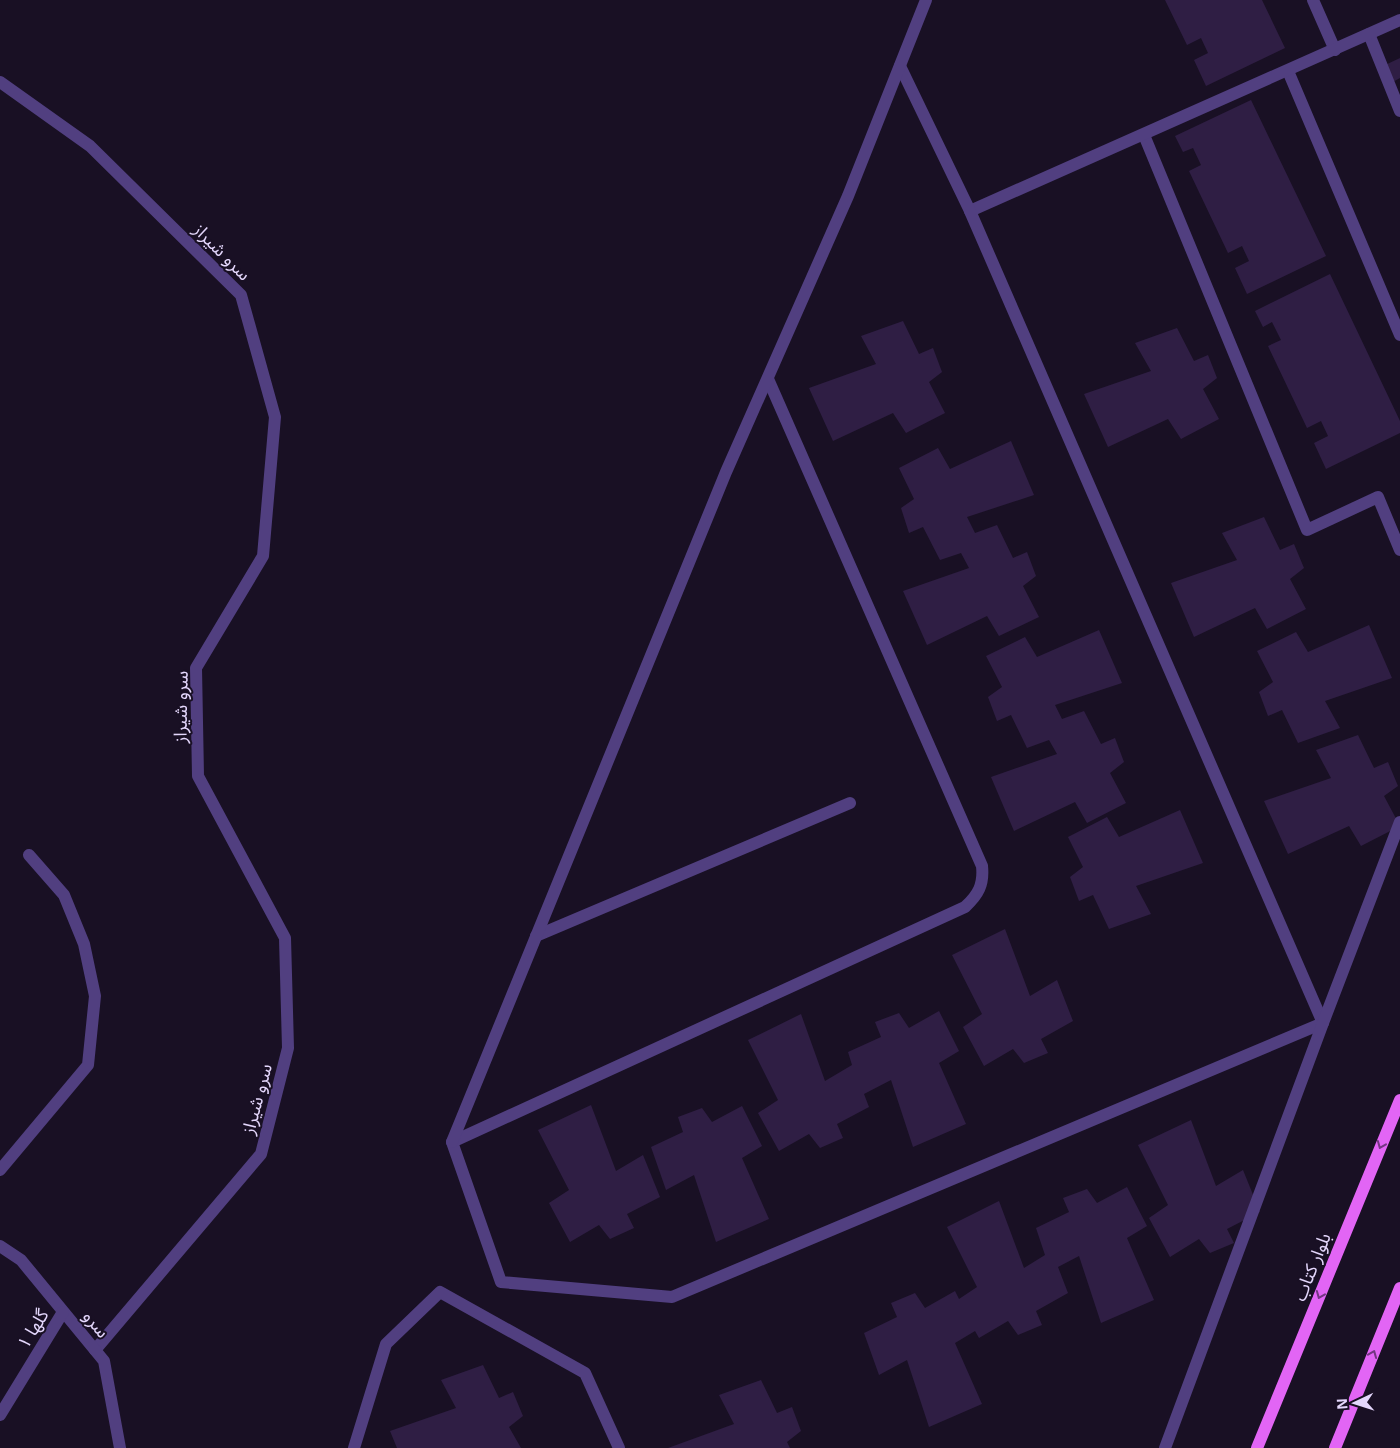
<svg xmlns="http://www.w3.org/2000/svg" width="1400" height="1448" font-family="'Noto Sans','Noto Sans Arabic',sans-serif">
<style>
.building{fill:#2f1e44}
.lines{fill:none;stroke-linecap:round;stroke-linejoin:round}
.minor{stroke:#513f80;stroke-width:12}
.major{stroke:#e265f5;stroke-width:12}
.oneway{stroke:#733682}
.labels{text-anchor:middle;stroke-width:4;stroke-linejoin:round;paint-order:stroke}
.street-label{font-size:18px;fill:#e4d7fc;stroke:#191024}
</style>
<rect width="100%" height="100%" fill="#191024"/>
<g class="building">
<path d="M1165 0H1262L1285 48 1206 86 1194 60 1208 53 1201 38 1187 45Z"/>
<path d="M1400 58V78L1391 83 1383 66Z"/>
<path d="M1251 100 1326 256 1247 294 1235 268 1249 261 1242 246 1228 253 1189 171 1201 165 1193 148 1183 152 1175 136Z"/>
<path d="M1330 274 1400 421V433L1326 469 1314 443 1328 436 1321 421 1307 428 1268 346 1281 340 1272 322 1263 327 1255 311Z"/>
<path d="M903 321 919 354 933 348 942 372 929 382 945 413 906 433 893 413 833 441 809 388 876 364 861 336Z"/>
<path d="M1177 328 1194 361 1208 355 1217 378 1203 389 1219 419 1181 439 1168 419 1108 447 1084 394 1151 371 1135 343Z"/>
<path d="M1011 441 1034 495 967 517 975 533 997 525 1013 558 1027 552 1036 576 1023 586 1039 617 999 636 987 616 927 645 903 591 969 568 961 553 940 560 923 527 909 533 901 508 914 499 899 468 938 448 950 469Z"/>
<path d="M1264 517 1280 550 1294 544 1304 568 1290 579 1306 609 1267 629 1255 608 1194 637 1171 583 1237 560 1222 533Z"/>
<path d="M1369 625 1392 678 1325 701 1340 728 1298 743 1282 710 1268 716 1259 692 1273 682 1257 651 1296 632 1308 652Z"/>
<path d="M1099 630 1122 683 1055 705 1062 719 1084 711 1101 744 1115 738 1124 762 1110 773 1126 803 1087 823 1075 802 1014 831 991 777 1057 754 1049 740 1027 748 1011 715 997 721 988 697 1002 687 986 656 1025 637 1037 657Z"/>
<path d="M1358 735 1374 768 1388 762 1398 786 1384 796 1400 826 1361 846 1349 826 1288 854 1264 801 1331 778 1316 750Z"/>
<path d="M1180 810 1203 863 1136 886 1151 914 1109 929 1093 895 1079 901 1070 877 1083 867 1068 837 1107 817 1119 837Z"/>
<path d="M1005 929 1030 996 1057 980 1073 1021 1041 1039 1048 1053 1024 1063 1013 1049 984 1066 963 1027 982 1014 952 955Z"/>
<path d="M939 1011 959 1051 939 1063 966 1124 913 1147 891 1080 864 1094 869 1107 837 1124 843 1138 820 1148 809 1134 779 1151 758 1113 778 1100 748 1040 801 1014 825 1081 852 1065 848 1052 881 1037 875 1022 899 1013 909 1028Z"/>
<path d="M591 1105 616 1171 643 1155 660 1197 627 1214 634 1228 610 1239 599 1225 570 1242 549 1203 569 1190 538 1130Z"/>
<path d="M742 1106 762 1146 742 1158 769 1219 716 1242 694 1175 666 1190 651 1147 683 1132 678 1117 702 1108 712 1122Z"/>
<path d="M1191 1120 1216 1186 1243 1170 1260 1212 1227 1229 1234 1243 1210 1253 1199 1239 1170 1257 1149 1218 1168 1205 1138 1145Z"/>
<path d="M1127 1187 1147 1226 1127 1238 1154 1300 1101 1323 1079 1256 1058 1267 1068 1293 1036 1311 1042 1325 1018 1335 1008 1321 979 1338 975 1331 955 1343 982 1404 929 1427 907 1360 879 1375 864 1333 897 1317 891 1303 915 1293 925 1308 955 1291 959 1299 977 1287 947 1227 999 1201 1024 1268 1045 1255 1036 1228 1069 1212 1063 1198 1087 1189 1097 1203Z"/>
<path d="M483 1365 499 1398 513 1392 523 1416 509 1427 521 1448H397L390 1431 456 1408 441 1380Z"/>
<path d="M761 1380 777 1413 792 1407 801 1431 787 1442 790 1448H668L734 1424 719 1395Z"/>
</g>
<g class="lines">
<g class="minor">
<path d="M1313 0 1335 50"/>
<path d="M1369 34 1400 111"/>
<path d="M1288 71 1400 335"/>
<path d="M0 82 90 146 241 295 275 417 263 556 196 668 198 776 285 938 288 1048 261 1154 95 1350"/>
<path d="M1144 135 1307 530 1378 497 1400 550"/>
<path d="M970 211 1400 20"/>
<path d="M768 379 982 866C984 885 978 895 965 907L452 1142 501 1282 672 1297 1323 1023 970 211 900 66"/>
<path d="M536 936 850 803"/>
<path d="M452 1142 726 472 848 196 926 0"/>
<path d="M0 1170 88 1065 95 996 84 944 64 895 29 855"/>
<path d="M0 1246 21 1260 104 1361 120 1448"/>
<path d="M0 1415 63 1312"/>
<path d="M354 1448 386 1344 440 1292 585 1373 619 1448"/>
<path d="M1165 1448 1323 1023 1400 822"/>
</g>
<g class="major">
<path d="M1257 1448 1400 1100"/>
<path d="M1335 1448 1400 1288"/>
</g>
</g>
<defs><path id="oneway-chevron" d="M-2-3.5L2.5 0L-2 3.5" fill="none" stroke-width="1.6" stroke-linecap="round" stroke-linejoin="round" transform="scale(1.25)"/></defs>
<g class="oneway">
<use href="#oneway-chevron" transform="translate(1381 1145) rotate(112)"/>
<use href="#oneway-chevron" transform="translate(1320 1295) rotate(112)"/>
<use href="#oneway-chevron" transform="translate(1373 1354) rotate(-68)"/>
</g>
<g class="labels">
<g class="street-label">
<text transform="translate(222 252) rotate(45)" y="6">سرو شیراز</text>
<text transform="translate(181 707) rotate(-89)" y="6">سرو شیراز</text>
<text transform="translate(257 1099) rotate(-75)" y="6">سرو شیراز</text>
<text transform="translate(1312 1267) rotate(-68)" y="6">بلوار کتاب</text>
<text transform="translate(96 1324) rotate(51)" y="6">سرو</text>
<text transform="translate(33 1329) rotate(-58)" y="6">گلها ۱</text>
</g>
</g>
<g transform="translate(1355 1403) rotate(266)" stroke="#191024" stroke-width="4" paint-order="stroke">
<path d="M0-4L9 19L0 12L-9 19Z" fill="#e4d7fc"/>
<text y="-8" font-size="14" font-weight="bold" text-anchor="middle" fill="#e4d7fc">N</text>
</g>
</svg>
